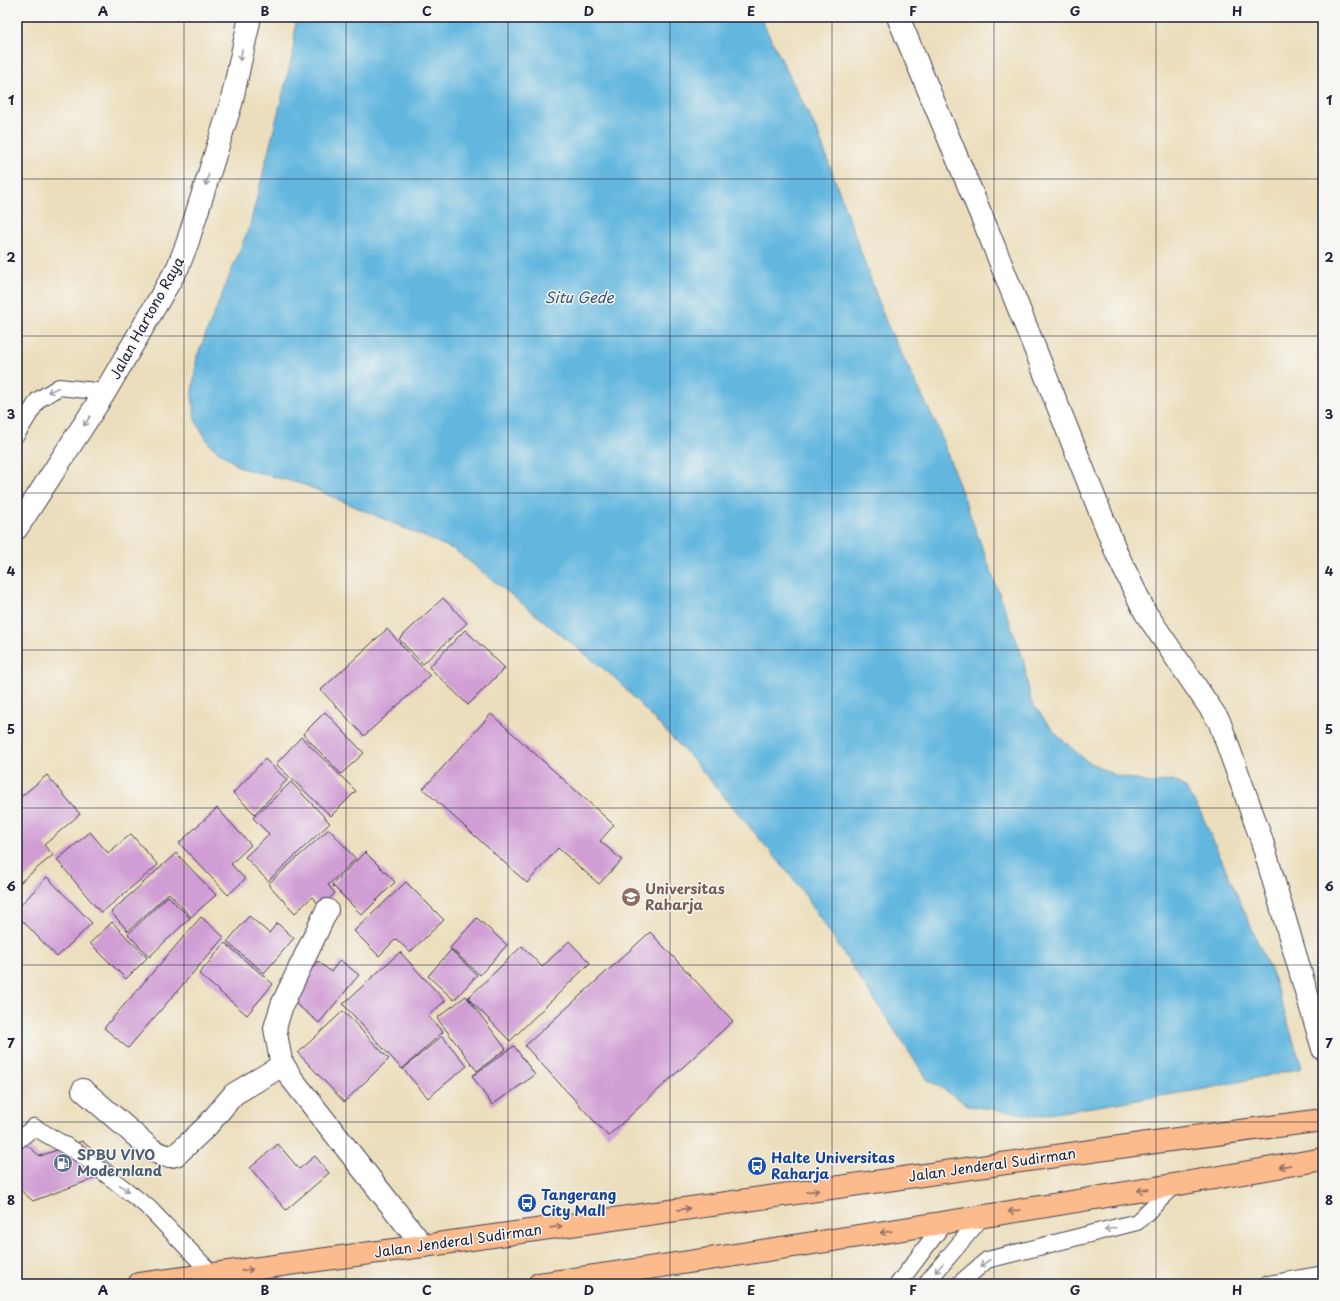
<svg xmlns="http://www.w3.org/2000/svg" width="1340" height="1301" font-family="'Playpen Sans',sans-serif">
<style>
.water{fill:#63b7df;stroke:#426c8d}
.building{fill:#d09dd4}
.lines{fill:none;stroke-linecap:round;stroke-linejoin:round}
.service-casing{stroke:#403e4e;stroke-width:18}
.minor-casing{stroke:#403e4e;stroke-width:24}
.tertiary-casing{stroke:#403e4e;stroke-width:24}
.primary-casing{stroke:#403e4e;stroke-width:24}
.service{stroke:#fff;stroke-width:16}
.minor{stroke:#fff;stroke-width:22}
.tertiary{stroke:#fff;stroke-width:22}
.primary{stroke:#fbbb8d;stroke-width:22}
.oneway{stroke:#9c9ca7}
.oneway2{stroke:#8e6e64}
.grid{fill:none;stroke:#22223b;stroke-width:1;stroke-opacity:0.55}
.labels{text-anchor:middle;stroke-width:3;stroke-linejoin:round;paint-order:stroke}
.street-label{font-size:14px;fill:#22223b;stroke:#f6f6f2}
.education-label{font-size:14px;font-weight:bold;fill:#785e54;stroke:#f6f6f2;text-anchor:start}
.service-label{font-size:14px;font-weight:bold;fill:#4e5e75;stroke:#f6f6f2;text-anchor:start}
.transit-label{font-size:14px;font-weight:bold;fill:#164399;stroke:#f6f6f2;text-anchor:start}
.water-label{font-size:15px;font-style:italic;fill:#395674;stroke:#f6f6f2}
.neatline{fill:none;stroke:#22223b;stroke-width:1.5}
.grid-label{font-size:13px;text-anchor:middle;font-weight:bold;fill:#22223b}
</style>
<rect width="100%" height="100%" fill="#f6f6f2"/>
<filter id="ink" filterUnits="userSpaceOnUse"><feTurbulence type="fractalNoise" baseFrequency=".025" numOctaves="2"/><feDisplacementMap in="SourceGraphic" scale="8" xChannelSelector="R" yChannelSelector="G"/><feConvolveMatrix kernelMatrix="1 2 1 2 8 2 1 2 1" color-interpolation-filters="sRGB"/></filter>
<filter id="wash" filterUnits="userSpaceOnUse"><feTurbulence type="fractalNoise" baseFrequency=".012" numOctaves="4" result="noise"/><feDisplacementMap in="SourceGraphic" scale="16" xChannelSelector="R" yChannelSelector="G"/><feGaussianBlur stdDeviation="0.9" result="paint"/><feColorMatrix in="noise" values="0 0 0 0 0 0 0 0 0 0 0 0 0 0 0 0 0 1.4 0 .05"/><feComposite in="paint" operator="in"/></filter>
<g filter="url(#wash)">
<rect width="100%" height="100%" fill="#ecdebc"/>
<path class="water" d="M296 17H760L818 133 886 322 938 428 1023 658 1031 702 1056 734 1085 760 1114 775 1150 783 1172 780 1185 787 1201 813 1274 979 1302 1068 1205 1089 1036 1116 970 1106 927 1079 796 882 695 762 615 678 455 550 305 485 241 468 210 445 195 420 192 395 197 356 250 225 293 53Z"/>
<g id="blocks">
<g class="building">
<path d="M443 598 467 623 423 664 399 639Z"/>
<path d="M387 629 430 676 364 736 321 690Z"/>
<path d="M465 630 505 668 468 705 429 667Z"/>
<path d="M325 712 364 753 341 774 303 734Z"/>
<path d="M491 714 614 825 600 841 622 860 599 884 558 848 527 883 423 789Z"/>
<path d="M301 737 356 791 331 816 276 764Z"/>
<path d="M265 759 287 780 255 814 233 793Z"/>
<path d="M47 775 80 814 44 845 53 855 17 885V800Z"/>
<path d="M291 782 330 823 268 881 245 857 269 834 253 818Z"/>
<path d="M217 808 251 845 231 864 245 879 228 895 179 843Z"/>
<path d="M329 829 356 859 328 885 335 893 321 907 312 897 295 913 268 884Z"/>
<path d="M90 832 108 853 131 834 158 865 101 913 57 860Z"/>
<path d="M365 852 395 882 362 915 332 885Z"/>
<path d="M176 853 216 895 191 917 169 893 128 931 111 912Z"/>
<path d="M47 877 92 923 57 957 17 915V909Z"/>
<path d="M406 882 444 920 410 952 396 939 379 956 354 931Z"/>
<path d="M168 896 190 918 149 957 128 934Z"/>
<path d="M249 916 269 933 277 923 294 938 264 973 227 942Z"/>
<path d="M201 917 224 937 128 1048 104 1028Z"/>
<path d="M477 918 507 945 480 975 450 948Z"/>
<path d="M112 922 147 958 126 979 90 943Z"/>
<path d="M650 932 733 1021 608 1136 525 1046Z"/>
<path d="M569 941 590 963 510 1041 468 998 522 946 542 967Z"/>
<path d="M225 943 273 984 247 1015 199 974Z"/>
<path d="M451 950 477 975 454 1000 428 976Z"/>
<path d="M400 952 445 1001 428 1016 443 1032 402 1069 343 1004Z"/>
<path d="M340 960 359 975 319 1023 288 997 318 961 331 972Z"/>
<path d="M466 996 506 1049 477 1071 437 1018Z"/>
<path d="M343 1011 389 1059 344 1102 298 1053Z"/>
<path d="M442 1036 467 1066 428 1098 403 1069Z"/>
<path d="M514 1046 535 1075 492 1105 472 1076Z"/>
<path d="M17 1137 40 1156 82 1141 117 1170 33 1201 17 1187Z"/>
<path d="M278 1144 299 1169 315 1156 329 1173 286 1210 250 1168Z"/>
</g>
</g>
</g>
<g filter="url(#ink)">
<use href="#blocks" fill-opacity="0" stroke="#403e4e" stroke-width="1"/>
<g class="lines">
<defs>
<g id="service">
<path d="M17 434 38 400 59 387 105 392"/>
<path d="M17 1141 34 1127 80 1154 149 1208 212 1274"/>
<path d="M898 1284 944 1223"/>
<path d="M927 1284 928 1281 982 1217"/>
<path d="M959 1284 987 1260 1137 1222 1175 1185"/>
<path d="M1268 1284 1323 1274"/>
</g>
<g id="minor">
<path d="M898 17 989 234 1117 554 1145 612 1219 721 1261 838 1323 1049"/>
<path d="M327 910 282 1005 275 1028 281 1061 292 1079 423 1246"/>
<path d="M83 1090 151 1149C159 1154 166 1158 176 1155L207 1126 234 1094 283 1065"/>
</g>
<path id="tertiary" d="M17 528 105 392 178 267 187 244 231 104 250 17"/>
<g id="primary">
<path d="M139 1284 423 1246 1155 1142 1323 1120"/>
<path d="M539 1284C801 1246 1063 1205 1323 1159"/>
</g>
</defs>
<use href="#service" class="service-casing"/>
<use href="#minor" class="minor-casing"/>
<use href="#tertiary" class="tertiary-casing"/>
<use href="#primary" class="primary-casing"/>
<use href="#service" class="service"/>
<use href="#minor" class="minor"/>
<use href="#tertiary" class="tertiary"/>
<use href="#primary" class="primary"/>
</g>
<defs><path id="oneway-shaft" d="M-6 0H5M1.5-3L5.5 0L1.5 3" fill="none" stroke-width="1.6" stroke-linecap="round" stroke-linejoin="round"/></defs>
<g class="oneway">
<use href="#oneway-shaft" transform="translate(241 55) rotate(102)"/>
<use href="#oneway-shaft" transform="translate(207 180) rotate(107)"/>
<use href="#oneway-shaft" transform="translate(53 390) rotate(155)"/>
<use href="#oneway-shaft" transform="translate(87 421) rotate(123)"/>
<use href="#oneway-shaft" transform="translate(124 1188) rotate(38)"/>
<use href="#oneway-shaft" transform="translate(1110 1229) rotate(166)"/>
<use href="#oneway-shaft" transform="translate(985 1263) rotate(146)"/>
<use href="#oneway-shaft" transform="translate(939 1268) rotate(131)"/>
</g>
<g class="oneway2">
<use href="#oneway-shaft" transform="translate(1285 1166) rotate(170)"/>
<use href="#oneway-shaft" transform="translate(1143 1190) rotate(171)"/>
<use href="#oneway-shaft" transform="translate(813 1191) rotate(-8)"/>
<use href="#oneway-shaft" transform="translate(684 1209) rotate(-8)"/>
<use href="#oneway-shaft" transform="translate(1014 1211) rotate(171)"/>
<use href="#oneway-shaft" transform="translate(556 1227) rotate(-8)"/>
<use href="#oneway-shaft" transform="translate(886 1232) rotate(171)"/>
<use href="#oneway-shaft" transform="translate(247 1270) rotate(-7)"/>
</g>
</g>
<path class="grid" d="M184 17V1284M346 17V1284M508 17V1284M670 17V1284M832 17V1284M994 17V1284M1156 17V1284M17 179H1323M17 336H1323M17 493H1323M17 650H1323M17 808H1323M17 965H1323M17 1122H1323"/>
<defs>
<symbol id="university-disc" viewBox="-11 -11 22 22"><circle r="9.5" fill="#8d6e63" stroke="#f6f6f2"/><path d="M0-5L7-2L0 1L-7-2ZM-4 1L0 2.5L4 1V4Q0 6-4 4Z" fill="#fff"/></symbol>
<symbol id="fuel-disc" viewBox="-11 -11 22 22"><circle r="9.5" fill="#5c6f8a" stroke="#f6f6f2"/><path d="M-5.5-6h7V0h2V4h1.3V-2.5L3-4.5l.8-.8L6-3V5H2.5V1h-1V6h-7ZM-4.2-4.7v3.2H.2V-4.7Z" fill="#fff"/></symbol>
<symbol id="bus-disc" viewBox="-11 -11 22 22"><circle r="9.5" fill="#1a4fb4" stroke="#f6f6f2"/><path d="M-5-6H5V4H4V6H2V4H-2V6H-4V4H-5ZM-3.5-4V0h7V-4ZM-3.5 1.2v1.5H-2V1.2ZM2 1.2v1.5H3.5V1.2Z" fill="#fff"/></symbol>
</defs>
<g fill-rule="evenodd">
<use href="#university-disc" x="620" y="886" width="22" height="22"/>
<use href="#fuel-disc" x="52" y="1152" width="22" height="22"/>
<use href="#bus-disc" x="746" y="1155" width="22" height="22"/>
<use href="#bus-disc" x="516" y="1192" width="22" height="22"/>
</g>
<g class="labels">
<g class="street-label">
<text transform="translate(147 318) rotate(-61)" y="5">Jalan Hartono Raya</text>
<text transform="translate(992 1165) rotate(-8)" y="5">Jalan Jenderal Sudirman</text>
<text transform="translate(458 1241) rotate(-8)" y="5">Jalan Jenderal Sudirman</text>
</g>
<g class="education-label">
<text x="645" y="894">Universitas<tspan x="645" dy="16">Raharja</tspan></text>
</g>
<g class="service-label">
<text x="77" y="1160">SPBU VIVO<tspan x="77" dy="16">Modernland</tspan></text>
</g>
<g class="transit-label">
<text x="771" y="1163">Halte Universitas<tspan x="771" dy="16">Raharja</tspan></text>
<text x="541" y="1200">Tangerang<tspan x="541" dy="16">City Mall</tspan></text>
</g>
<g class="water-label">
<text x="579" y="303">Situ Gede</text>
</g>
</g>
<rect width="1340" height="1301" fill="none" stroke="#f6f6f2" stroke-width="44"/>
<rect x="22" y="22" width="1296" height="1257" class="neatline"/>
<g class="grid-label">
<text x="103" y="16">A</text>
<text x="265" y="16">B</text>
<text x="427" y="16">C</text>
<text x="589" y="16">D</text>
<text x="751" y="16">E</text>
<text x="913" y="16">F</text>
<text x="1075" y="16">G</text>
<text x="1237" y="16">H</text>
<text x="11" y="105">1</text>
<text x="1329" y="105">1</text>
<text x="11" y="262">2</text>
<text x="1329" y="262">2</text>
<text x="11" y="419">3</text>
<text x="1329" y="419">3</text>
<text x="11" y="576">4</text>
<text x="1329" y="576">4</text>
<text x="11" y="734">5</text>
<text x="1329" y="734">5</text>
<text x="11" y="891">6</text>
<text x="1329" y="891">6</text>
<text x="11" y="1048">7</text>
<text x="1329" y="1048">7</text>
<text x="11" y="1205">8</text>
<text x="1329" y="1205">8</text>
<text x="103" y="1295">A</text>
<text x="265" y="1295">B</text>
<text x="427" y="1295">C</text>
<text x="589" y="1295">D</text>
<text x="751" y="1295">E</text>
<text x="913" y="1295">F</text>
<text x="1075" y="1295">G</text>
<text x="1237" y="1295">H</text>
</g>
</svg>
